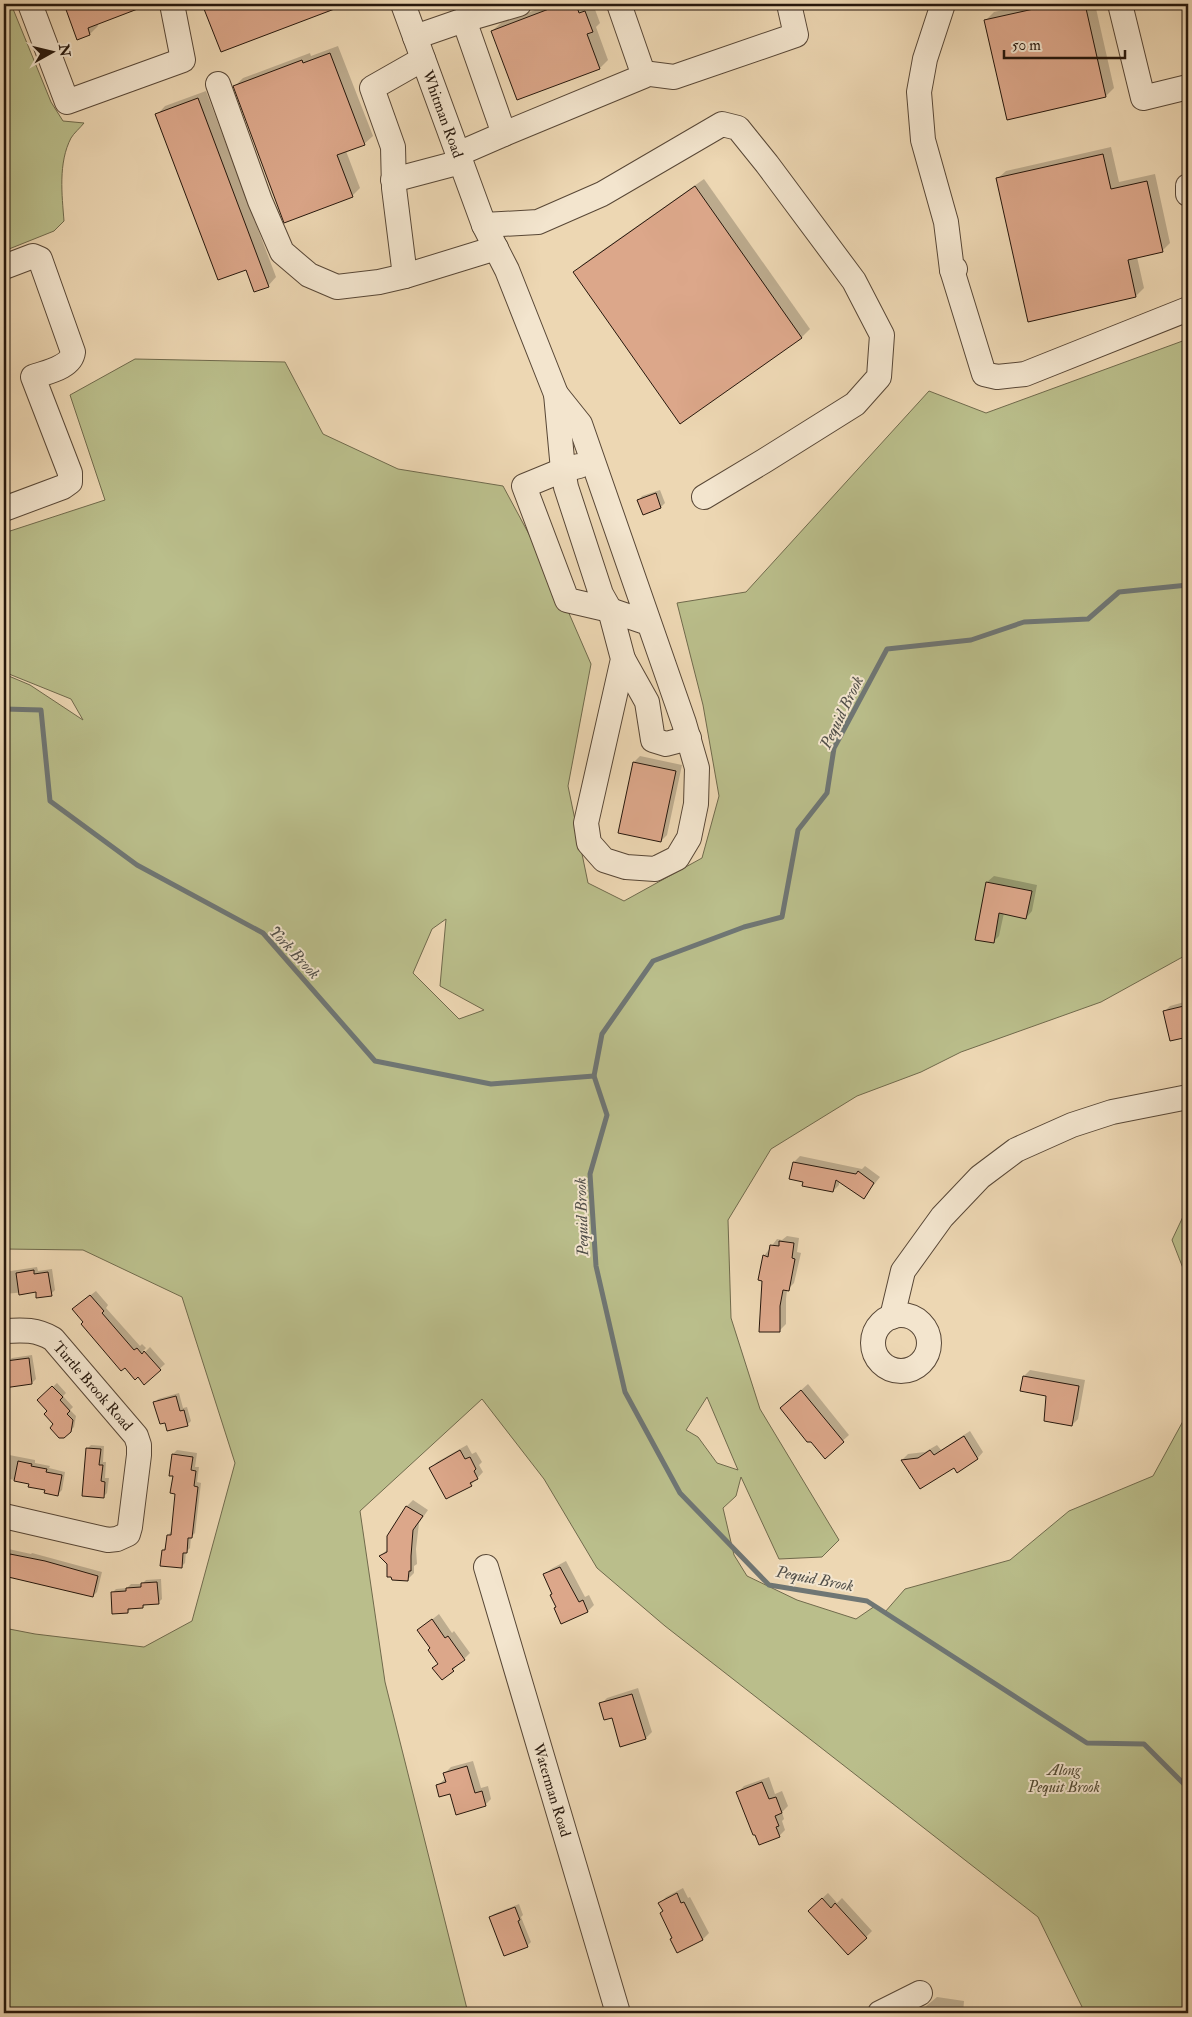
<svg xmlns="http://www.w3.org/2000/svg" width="1192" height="2017" font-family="'IM FELL Double Pica',serif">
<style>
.green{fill:#babe8b;stroke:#706a4c;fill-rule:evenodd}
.shadow{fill:#0003}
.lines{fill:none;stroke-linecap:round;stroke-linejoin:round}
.stream{stroke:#6f7674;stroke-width:5}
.building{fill:#dca78a;stroke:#26170c}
.minor-casing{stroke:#584736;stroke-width:26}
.minor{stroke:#f3e5ce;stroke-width:24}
.labels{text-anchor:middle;stroke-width:4;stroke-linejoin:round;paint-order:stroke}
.street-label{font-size:15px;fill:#26170c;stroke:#f3e5ce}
.park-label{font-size:15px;font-style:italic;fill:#524932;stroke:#f3e5ce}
.water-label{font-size:16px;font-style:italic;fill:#514f49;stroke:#f3e5ce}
</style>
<rect width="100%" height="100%" fill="#edd7b3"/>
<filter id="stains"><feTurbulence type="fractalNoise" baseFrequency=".004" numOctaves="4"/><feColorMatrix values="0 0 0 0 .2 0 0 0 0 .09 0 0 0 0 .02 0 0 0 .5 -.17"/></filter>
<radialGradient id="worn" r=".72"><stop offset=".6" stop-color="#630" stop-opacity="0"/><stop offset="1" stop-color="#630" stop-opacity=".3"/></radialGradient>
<g class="green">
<path d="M4 4H11L51 102 63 121 84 123C80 128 74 133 71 138 58 163 62 195 64 221L54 231 4 251Z"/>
<path d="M1188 339V954L1101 1002 961 1052 921 1072 857 1096 771 1149 728 1220 731 1318 760 1409 839 1540 822 1557 779 1559 741 1477 736 1496 723 1508 734 1555 747 1576 797 1600 856 1619 875 1606 885 1612 905 1589 1010 1560 1069 1511 1153 1476 1188 1412V2013H1085L1038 1917 665 1626 597 1568 544 1479 482 1399 360 1511 385 1682 468 2013H4V1628L35 1634 144 1647 192 1621 235 1463 182 1297 83 1250 4 1249V674L30 685 83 720 71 699 4 672V533L105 500 70 395 135 359 285 362 323 434 398 469 503 486 558 588 591 664 568 786 588 883 624 901 702 858 719 796 703 705 677 603 746 592 929 391 986 413ZM446 919 440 986 484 1010 459 1019 413 973 432 929ZM707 1397 738 1470 717 1463 698 1437 686 1430Z"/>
<path d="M1188 1206V1281L1172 1240Z"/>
</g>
<g class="shadow">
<path d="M65 4H147L97 23 98 26 90 34 78 38Z"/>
<path d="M204 4H339L335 7 221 51Z"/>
<path d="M551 4H587V6L593 4 600 23 596 27 608 60 600 68 492 31 501 23Z"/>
<path d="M1031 4H1095L1114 88 1106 96 986 20 994 12Z"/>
<path d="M338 46 373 136 364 144 346 151 360 188 352 196 235 86 243 78 310 53 311 56Z"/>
<path d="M206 91 276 277 268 286 246 269 157 115 165 106Z"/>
<path d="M1111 147 1119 182 1155 174 1170 243 1162 251 1137 257 1144 288 1136 296 997 179 1006 171Z"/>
<path d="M704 179 810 329 802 337 681 422 575 272 583 264Z"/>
<path d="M660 490 665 503 661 507 644 513 639 500 642 496Z"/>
<path d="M640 756 682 765 667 835 661 841 634 762Z"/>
<path d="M994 876 1037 885 1032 911 1026 918 1004 913 999 936 993 942 976 939 987 882Z"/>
<path d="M1188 1001V1035L1171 1040 1164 1012 1170 1006Z"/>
<path d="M800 1156 862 1169 865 1166 880 1177 864 1197 839 1181V1185L833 1191 804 1181 794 1162Z"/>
<path d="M787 1236 799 1238 797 1252 801 1253 794 1283 787 1290 786 1299V1324L780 1330 764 1256 777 1239 782 1240Z"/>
<path d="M37 1267 38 1271 52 1269 55 1290 51 1294 37 1291 4 1294V1272Z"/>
<path d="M96 1291 108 1305 106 1308 140 1346 142 1344 146 1348 139 1355 141 1356 150 1347 165 1364 144 1383 85 1321 79 1304Z"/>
<path d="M32 1355 36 1379 32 1383 4 1387V1363L7 1362 12 1358Z"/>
<path d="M1030 1370 1085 1380 1078 1419 1072 1425 1047 1395 1024 1376Z"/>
<path d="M57 1383 66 1393 63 1396 73 1407 70 1410 76 1416 74 1427 64 1437 49 1411 39 1400Z"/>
<path d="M808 1384 849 1435 825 1457 788 1402Z"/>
<path d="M179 1393 183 1408 187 1407 191 1421 187 1425 155 1403 158 1399Z"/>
<path d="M970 1431 983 1452 977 1459 954 1466 902 1460 908 1454 925 1452 937 1445 941 1450Z"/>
<path d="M91 1445 104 1446 103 1462H106L105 1478H109L107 1493 103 1497 87 1449Z"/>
<path d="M467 1445 472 1454 476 1452 482 1462 479 1465 483 1472 471 1485 431 1468 437 1462Z"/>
<path d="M177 1450 197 1453 195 1467H199L197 1482 201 1483 195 1533 191 1537 190 1548 186 1552 185 1563 181 1567 163 1550 167 1546 168 1535 172 1531 177 1492 174 1475H171L173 1454Z"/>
<path d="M4 1454 35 1460V1463L50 1466 49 1468 65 1472 62 1490 58 1494 30 1483 4 1478Z"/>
<path d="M413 1500 428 1510 419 1523 416 1549 417 1564 414 1566V1573L408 1579 380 1556 388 1549 407 1506Z"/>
<path d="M4 1548 31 1554 32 1553 102 1572 97 1592 93 1596 4 1572Z"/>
<path d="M566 1561 585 1597 589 1595 594 1605 588 1611 562 1623 555 1608 557 1606 545 1575 551 1569Z"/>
<path d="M161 1579 162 1599 158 1603H147L143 1607 132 1608 128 1612 112 1593 116 1589 127 1588 131 1584H142L146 1580Z"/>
<path d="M439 1614 452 1633 454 1631 470 1653 453 1670 434 1668 439 1663 432 1648 419 1630Z"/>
<path d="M638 1688 652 1732 646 1738 601 1704 607 1698Z"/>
<path d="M473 1761 481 1788 488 1786 491 1799 485 1805 438 1785 446 1778 445 1773 451 1767Z"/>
<path d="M769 1777 775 1794 782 1791 788 1806 782 1812 784 1819 782 1821 785 1830 779 1836 738 1792 744 1786Z"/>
<path d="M683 1888 688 1898 690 1897 709 1933 703 1939 678 1951 660 1903 666 1897Z"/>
<path d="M828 1893 837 1903 842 1898 872 1931 866 1937 815 1905Z"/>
<path d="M519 1904 523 1915 521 1917 531 1942 527 1946 490 1918 494 1914Z"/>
<path d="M937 1997 964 2001 963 2013H924L925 2007Z"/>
</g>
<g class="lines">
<g class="stream">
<path d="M1188 585 1119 592 1088 619 1024 622 971 640 887 649 834 748 827 793 798 830 782 917 744 927 653 961 602 1034 594 1076 607 1115 590 1174 596 1266 625 1392 680 1493 769 1585 867 1601 1087 1743 1144 1744 1188 1788"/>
<path d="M4 709 41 710 50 801 137 865 263 933 375 1061 491 1084 594 1076"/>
</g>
</g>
<g class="building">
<path d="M64 4H147L148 5 88 28 90 35 77 40Z"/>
<path d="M202 4H344L345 5 221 52Z"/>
<path d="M562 4H576L579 13 585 11 593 32 587 34 600 69 517 100 491 31Z"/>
<path d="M1056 4H1085L1106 97 1007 120 984 20Z"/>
<path d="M330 53 365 145 337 155 353 197 284 223 233 86 302 60 303 63Z"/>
<path d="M198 98 269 287 254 292 246 270 218 280 155 114Z"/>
<path d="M1103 154 1111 189 1147 181 1163 252 1128 260 1136 297 1028 322 996 178Z"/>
<path d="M695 186 802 338 680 424 573 272Z"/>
<path d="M656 493 661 508 643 515 637 500Z"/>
<path d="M633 762 676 771 661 842 618 833Z"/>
<path d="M986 882 1032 891 1026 919 999 913 994 943 975 940Z"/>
<path d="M1188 1005V1037L1170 1041 1163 1011Z"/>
<path d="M793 1162 856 1174 858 1171 874 1183 864 1199 836 1180 833 1192 802 1186 803 1182 789 1179Z"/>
<path d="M779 1241 794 1243 792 1258 795 1259 789 1291 783 1290 780 1306V1332H759L762 1281 758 1280 763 1255 768 1257 770 1245 779 1246Z"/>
<path d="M34 1270V1274L48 1272 52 1296 36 1298V1292L19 1295 16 1273Z"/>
<path d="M90 1295 104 1311 102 1313 134 1350 137 1348 142 1354 144 1351 161 1370 144 1385 138 1377 135 1380 125 1368 121 1371 81 1324 83 1322 72 1309Z"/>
<path d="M29 1358 32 1384 4 1388V1369L6 1361Z"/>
<path d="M1023 1376 1079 1386 1072 1426 1044 1421 1046 1396 1020 1391Z"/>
<path d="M52 1386 63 1397 60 1400 70 1411 67 1414 73 1420 71 1432 64 1438H59L50 1428 53 1424 44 1414 47 1411 37 1400Z"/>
<path d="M801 1390 844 1442 825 1459 811 1442H807L780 1408Z"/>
<path d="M176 1396 180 1411 184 1410 188 1426 167 1431 165 1423 160 1424 153 1402Z"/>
<path d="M964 1436 978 1459 957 1473 954 1468 920 1489 901 1460 918 1458 930 1450 934 1455Z"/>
<path d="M86 1448 101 1449 99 1465H103L101 1481 105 1482 104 1498 82 1496Z"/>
<path d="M460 1450 465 1459 470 1457 476 1469 474 1471 478 1479 470 1483 472 1486 446 1499 429 1468Z"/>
<path d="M172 1454 193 1457 191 1470 196 1471 194 1486 198 1487 192 1538H188L187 1553H183L182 1568 160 1566 162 1550H165L167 1535H171L175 1494 170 1493 173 1476H169Z"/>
<path d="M18 1461 32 1464 31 1466 47 1469 46 1472 62 1475 58 1496 44 1493 45 1490 28 1487 29 1484 14 1481Z"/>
<path d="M406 1506 423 1516 413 1530 411 1556V1571H409L408 1581 392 1580 391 1577H387V1564L379 1556 387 1552V1536Z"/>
<path d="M10 1554 45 1561 98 1576 93 1597 4 1576Z"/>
<path d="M560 1567 579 1602 583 1600 588 1612 561 1624 554 1608 556 1607 550 1595 552 1594 543 1574Z"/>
<path d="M157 1582 159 1604 143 1605V1608L128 1609V1613L112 1614 111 1592 126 1591V1588L141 1587V1583Z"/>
<path d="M432 1619 445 1638 448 1636 465 1660 452 1669 454 1671 442 1680 432 1668 438 1664 428 1650 430 1648 417 1630Z"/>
<path d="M632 1694 646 1739 620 1747 612 1718 604 1720 599 1703Z"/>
<path d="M467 1766 475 1793 482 1791 486 1806 456 1815 450 1794 439 1797 436 1785 446 1782 443 1773Z"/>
<path d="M762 1782 769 1799 776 1797 782 1813 775 1816 779 1826 776 1827 780 1837 759 1845 755 1835H753L736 1792Z"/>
<path d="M677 1893 681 1903 684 1902 703 1940 677 1953 670 1939 672 1938 660 1913 663 1911 658 1903Z"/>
<path d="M822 1898 831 1908 835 1903 867 1938 848 1955 808 1911Z"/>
<path d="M515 1907 520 1920 518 1921 528 1947 504 1956 489 1917Z"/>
</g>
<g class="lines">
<defs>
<g id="minor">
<path d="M30 4 67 102 183 60 172 4"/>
<path d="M403 4 484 225 507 270 556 394 580 424 684 723 697 768 696 804 689 838 677 858 655 869 626 867 604 860 589 843 586 823 623 659 610 610 648 623"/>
<path d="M943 4 925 59 919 92 923 140 946 222 952 270 955 269"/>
<path d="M1120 4 1143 98 1188 87"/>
<path d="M464 20 519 4"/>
<path d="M415 37 464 20 504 134 458 154"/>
<path d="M643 73 674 77 796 35 789 4"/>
<path d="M218 84 260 201 282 252 309 275 337 287 379 282 405 276 394 188 393 147 372 88 423 59"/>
<path d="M504 134 644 76 619 4"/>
<path d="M393 180 461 162"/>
<path d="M1188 186V194"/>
<path d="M484 225 538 222 602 194 722 124 738 128 767 164 854 281 882 335 879 377 855 404 764 461 704 497"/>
<path d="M4 267 33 256 40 259 73 352C71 368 46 372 33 377L70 473V482L63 487 4 509"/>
<path d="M952 270 984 374 997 377 1025 374 1188 309"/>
<path d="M405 276 496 248"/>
<path d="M556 394 563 470 579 466"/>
<path d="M563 470 566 487 601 594 610 610 567 600 524 486Z"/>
<path d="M623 659 647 702 653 740 666 744 689 738"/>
<circle cx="901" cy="1343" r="28"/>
<path d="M892 1317 903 1271 942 1217 980 1177 1016 1150 1072 1125 1112 1112 1188 1097"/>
<path d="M4 1331C23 1330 36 1329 53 1339L136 1436 139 1445V1455L130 1527 128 1534 117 1539 108 1540 4 1516"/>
<path d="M486 1567 618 2013"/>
<path d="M880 2013 920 1993"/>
</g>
</defs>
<use href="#minor" class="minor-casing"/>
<use href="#minor" class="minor"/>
</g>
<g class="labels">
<g class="street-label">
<text transform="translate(443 114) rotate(70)" y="5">Whitman Road</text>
<text transform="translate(93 1386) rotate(49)" y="5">Turtle Brook Road</text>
<text transform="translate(552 1790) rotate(73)" y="5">Waterman Road</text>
</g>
<g class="park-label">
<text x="1064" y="1775">Along<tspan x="1064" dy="17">Pequit Brook</tspan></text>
</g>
<g class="water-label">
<text transform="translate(841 712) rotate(-64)" y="6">Pequid Brook</text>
<text transform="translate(295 952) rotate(47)" y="6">York Brook</text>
<text transform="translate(581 1217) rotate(-92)" y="6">Pequid Brook</text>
<text transform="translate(815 1578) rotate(11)" y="6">Pequid Brook</text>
</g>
</g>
<rect width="1192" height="2017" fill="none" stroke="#edd7b3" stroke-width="20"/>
<rect x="5" y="5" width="1182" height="2007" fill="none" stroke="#26170c" stroke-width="2.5"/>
<rect x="10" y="10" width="1172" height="1997" fill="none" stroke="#26170c"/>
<g transform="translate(52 52) rotate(82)" stroke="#f3e5ce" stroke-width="4" paint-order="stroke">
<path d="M0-4L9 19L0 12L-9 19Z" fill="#26170c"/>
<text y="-8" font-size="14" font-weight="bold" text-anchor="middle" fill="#26170c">N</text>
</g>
<path d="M1004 50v8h121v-8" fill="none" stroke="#26170c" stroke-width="2.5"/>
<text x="1012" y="50" font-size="15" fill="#26170c" stroke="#f3e5ce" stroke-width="4" paint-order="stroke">50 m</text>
<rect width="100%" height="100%" filter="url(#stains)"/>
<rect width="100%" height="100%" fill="url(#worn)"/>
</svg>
